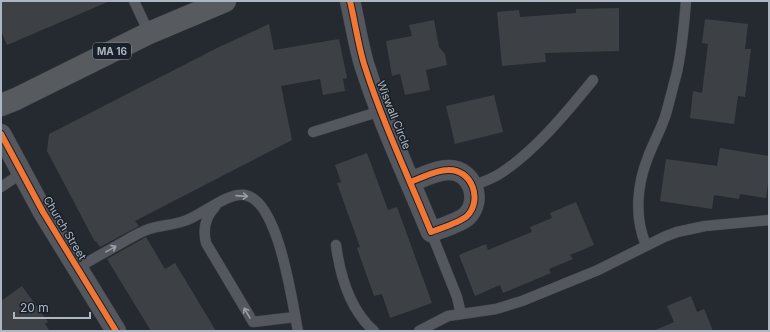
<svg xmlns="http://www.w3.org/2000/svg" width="770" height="332" font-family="Inter,sans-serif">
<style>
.building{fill:#3d4146}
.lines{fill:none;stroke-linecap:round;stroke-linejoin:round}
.service-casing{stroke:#42464a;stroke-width:11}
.minor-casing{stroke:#42464a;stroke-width:21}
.primary-casing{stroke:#42464d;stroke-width:23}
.service{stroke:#54585e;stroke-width:10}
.minor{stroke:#54585e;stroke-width:20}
.primary{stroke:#575b5f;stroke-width:22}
.cycleway-casing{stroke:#192029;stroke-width:8}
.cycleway{stroke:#f07635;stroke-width:6}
.oneway{stroke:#989ea8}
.labels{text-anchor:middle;stroke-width:3;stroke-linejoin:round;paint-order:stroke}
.shield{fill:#192029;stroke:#818993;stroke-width:1}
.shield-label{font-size:10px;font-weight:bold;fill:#aeb6c1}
.street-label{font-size:11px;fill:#aeb6c1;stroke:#192029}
</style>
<rect width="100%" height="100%" fill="#252a30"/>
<g class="building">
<path d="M1 1H110L7 45 1 31Z"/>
<path d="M619 8V51L545 53 546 62 502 66 497 12 519 10 520 17 576 13V9Z"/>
<path d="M705 19 748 24 745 49H751L745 97 738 96 734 124 690 118 693 91 702 93 708 44 702 43Z"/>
<path d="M434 20 439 47 445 54 447 65 426 70 430 90 405 95 400 74 392 76 386 41 412 36 409 25Z"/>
<path d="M269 24 274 50 339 39 347 78 343 79 345 91 323 95 320 79 281 86 292 140 135 221 139 226 100 247 96 241 95 242 47 151 49 134 219 47Z"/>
<path d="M494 95 503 132 455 144 446 106Z"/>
<path d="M720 148 769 156V176L766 198 740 194 739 199 714 195 712 209 660 201 666 159 717 166Z"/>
<path d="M367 153 388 210 397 207 432 303 390 318 382 294 374 296 357 248 360 247 337 183 341 182 335 165Z"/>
<path d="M576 202 594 245 570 255 573 259 549 269 551 273 503 293 500 285 475 296 459 255 486 244 488 250 532 232 530 227 552 218 550 213Z"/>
<path d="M146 237 165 269 175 263 216 331H151L107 259Z"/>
<path d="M22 286 48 322 45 324 50 331H1V301Z"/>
<path d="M691 296 697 312 704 309 713 331H653L674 322 667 306Z"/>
</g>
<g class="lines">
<defs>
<g id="service">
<path d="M134 1 149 33"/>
<path d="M313 132 381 111"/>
<path d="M473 186C482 182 492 179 501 173 535 151 567 112 593 80"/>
<path d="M1 187 22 173"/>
<path d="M215 207C205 217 203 230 206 243L253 322 295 317"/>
<path d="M431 232 457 297 461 314"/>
<path d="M336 245C340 275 350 310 374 331"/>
<path d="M646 245C634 217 637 185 648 157 653 144 660 131 665 117 669 104 672 90 676 76 682 52 684 26 686 1"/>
<path d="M77 268C93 259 109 250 125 241 132 237 140 232 149 229 161 225 175 225 187 220 203 214 228 192 245 195 279 201 292 302 298 331"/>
<path d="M419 331 448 316 496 309 522 301 598 270 664 237 677 232 705 226 769 220"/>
</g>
<g id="minor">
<path d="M350 1C355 22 358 44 364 64 382 121 408 176 431 232 441 228 459 223 467 216 483 200 472 169 448 170 435 170 422 178 410 182"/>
<path d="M1 134 43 212 116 331"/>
</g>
<path id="primary" d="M1 105 16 99 149 33 225 1"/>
</defs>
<use href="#service" class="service-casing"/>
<use href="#minor" class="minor-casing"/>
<use href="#primary" class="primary-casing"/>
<use href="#service" class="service"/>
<use href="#minor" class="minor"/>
<use href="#primary" class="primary"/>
<defs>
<g id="cycleway">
<path d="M350 1C355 22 358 44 364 64 382 121 408 176 431 232 441 228 459 223 467 216 483 200 472 169 448 170 435 170 422 178 410 182"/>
<path d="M1 134 43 212 116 331"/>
</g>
</defs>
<use href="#cycleway" class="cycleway-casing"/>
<use href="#cycleway" class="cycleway"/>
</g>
<defs><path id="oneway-shaft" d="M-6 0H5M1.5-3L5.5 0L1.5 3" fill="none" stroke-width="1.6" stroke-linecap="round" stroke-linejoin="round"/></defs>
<g class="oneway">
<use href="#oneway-shaft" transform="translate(242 196) rotate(4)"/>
<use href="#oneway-shaft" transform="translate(111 249) rotate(-29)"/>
<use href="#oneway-shaft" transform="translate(247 313) rotate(-121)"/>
</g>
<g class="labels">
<rect class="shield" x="93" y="43" width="38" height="16" rx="3"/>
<g class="shield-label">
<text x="112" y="55">MA 16</text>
</g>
<g class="street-label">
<text transform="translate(394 115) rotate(68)" y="4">Wiswall Circle</text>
<text transform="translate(65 228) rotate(59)" y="4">Church Street</text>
</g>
</g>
<rect width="770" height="332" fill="none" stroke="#aeb6c1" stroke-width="4"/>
<path d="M14 312v6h76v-6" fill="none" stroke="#aeb6c1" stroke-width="2"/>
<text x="20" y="312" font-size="12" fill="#aeb6c1" stroke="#192029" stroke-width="3" paint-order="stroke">20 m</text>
</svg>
